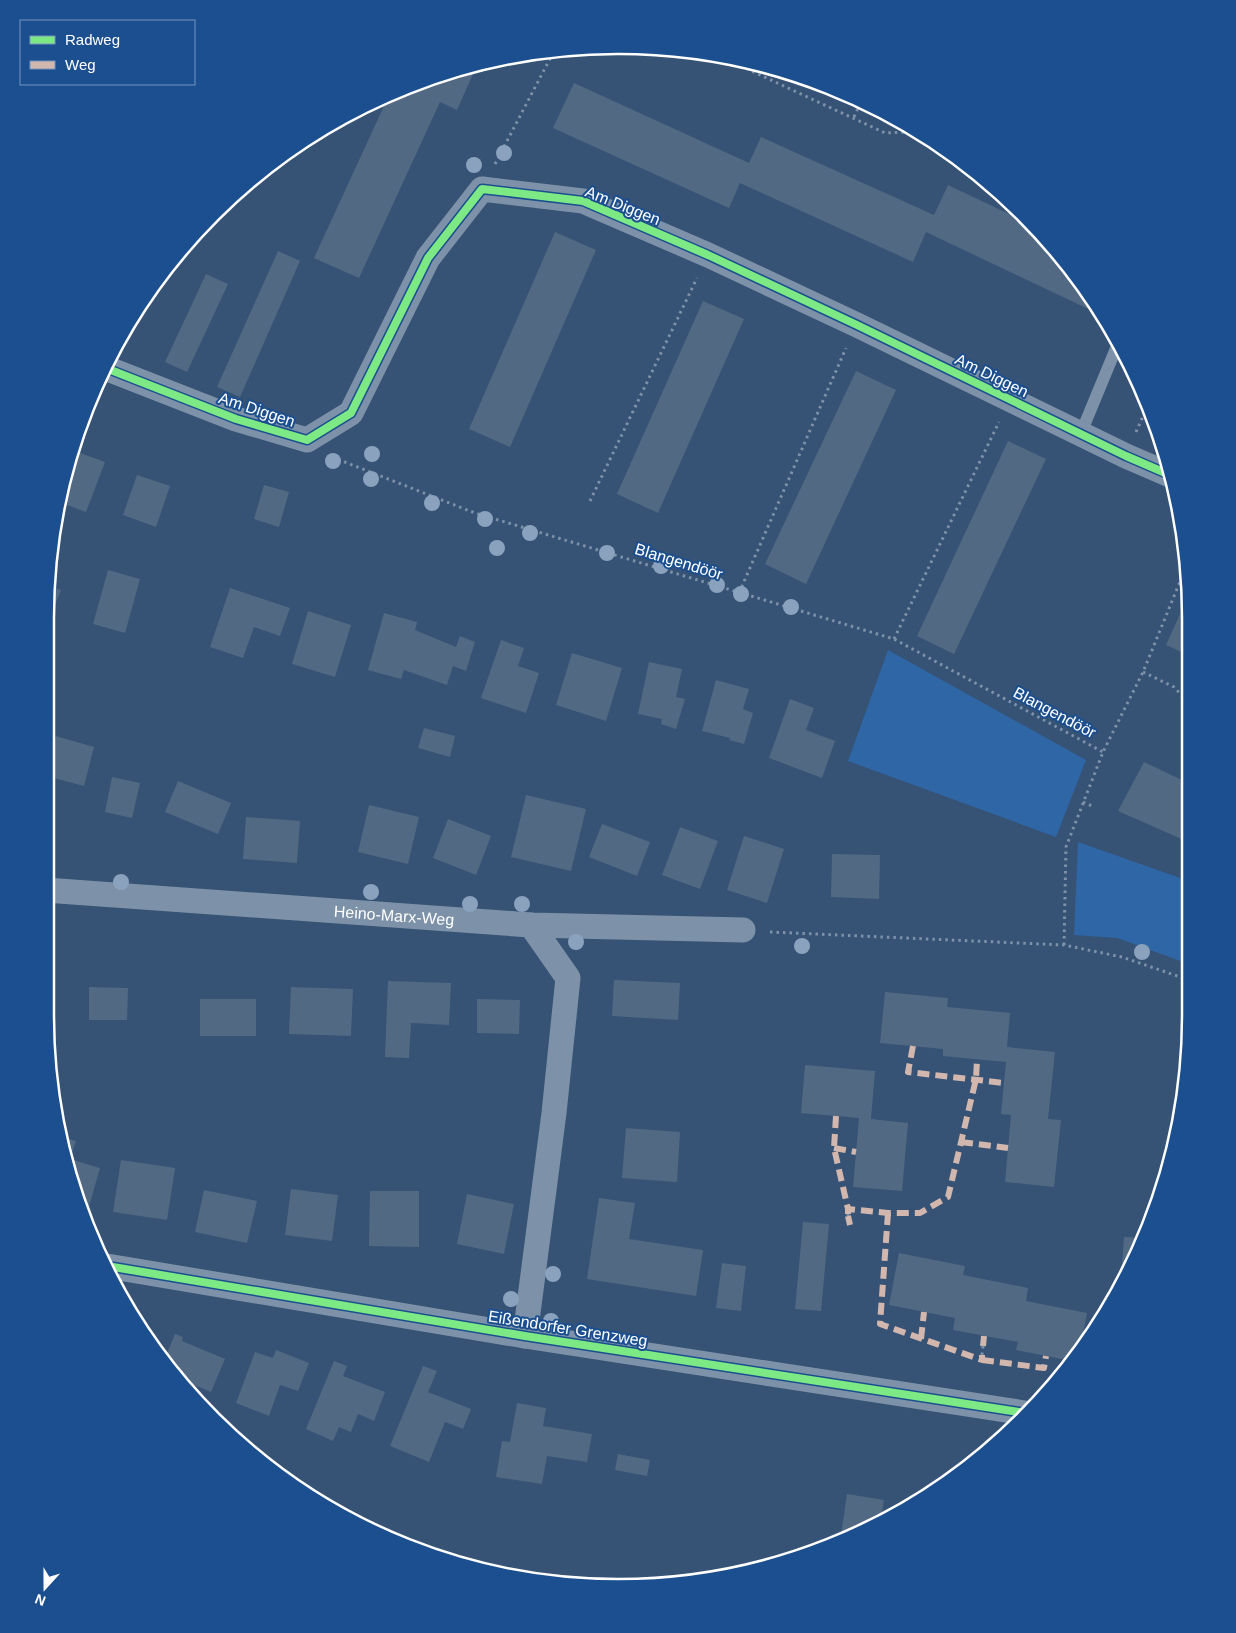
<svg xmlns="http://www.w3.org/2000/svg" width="1236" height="1633" font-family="Helvetica,sans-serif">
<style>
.green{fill:#2f66a5}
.building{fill:#526984}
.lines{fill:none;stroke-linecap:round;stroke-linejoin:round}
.path{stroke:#7d92a8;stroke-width:3;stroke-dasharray:2.5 4;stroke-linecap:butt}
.lane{stroke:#7d92a8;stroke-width:12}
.street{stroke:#7d92a8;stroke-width:25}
.quiet{stroke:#d1b7ad;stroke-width:6;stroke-dasharray:12 6;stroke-linecap:butt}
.cycleway-casing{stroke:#1b4f8f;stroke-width:11}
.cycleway{stroke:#7ce984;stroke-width:8}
.tree{fill:#8aa2be}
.labels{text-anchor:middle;stroke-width:4;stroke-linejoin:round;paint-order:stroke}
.street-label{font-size:16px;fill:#fff;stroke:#1b4f8f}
.rim{fill:none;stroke:#fff;stroke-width:2.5}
</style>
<rect width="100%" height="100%" fill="#365274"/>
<g class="green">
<path d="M888 650 1086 760 1056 837 848 761Z"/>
<path d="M1078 842 1186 880V963L1117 938 1074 935Z"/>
</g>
<g class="building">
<path d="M477 65 457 110 440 102 359 278 314 258 390 93 398 89 406 86 410 88 411 85Z"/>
<path d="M574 83 749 163 761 137 934 215 948 185 1034 226 1094 299 1103 316 926 232 913 262 740 183 729 208 553 128Z"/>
<path d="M555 232 596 250 510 447 469 429Z"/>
<path d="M278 251 300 261 240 397 217 387Z"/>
<path d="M206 274 228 284 187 372 165 362Z"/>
<path d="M703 301 744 319 658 513 617 494Z"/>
<path d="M856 371 896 390 806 584 765 564Z"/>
<path d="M1008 441 1046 459 954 654 917 636Z"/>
<path d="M72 450 105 462 86 512 59 502 65 469Z"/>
<path d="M137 475 170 486 156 527 123 515Z"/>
<path d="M264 485 289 492 279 527 254 519Z"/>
<path d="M108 570 140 579 125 633 93 624Z"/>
<path d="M46 584 61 590 46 628Z"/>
<path d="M230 588 290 608 280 636 254 627 243 658 210 647Z"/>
<path d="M1186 601V654L1166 645Z"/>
<path d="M308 611 351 625 335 677 292 664Z"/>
<path d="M384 613 417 622 415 630 456 647 460 636 475 642 466 671 453 666 447 685 404 670 401 679 368 670Z"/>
<path d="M501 640 524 648 518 666 539 673 526 713 481 698Z"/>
<path d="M572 653 622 668 606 721 556 705Z"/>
<path d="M649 662 682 669 676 697 685 699 676 729 661 724 662 719 638 714Z"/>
<path d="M716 680 749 689 743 709 753 713 744 744 729 740 730 738 702 731Z"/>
<path d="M790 699 814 708 806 730 835 741 822 778 769 758Z"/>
<path d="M424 728 455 736 450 757 418 748Z"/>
<path d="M56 736 94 747 84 786 46 776Z"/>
<path d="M1144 762 1186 782V841L1118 811Z"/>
<path d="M112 777 140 783 132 818 105 812Z"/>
<path d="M178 781 231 803 218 834 165 812Z"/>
<path d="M526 795 586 809 571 871 511 857Z"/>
<path d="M369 805 419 817 408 864 358 852Z"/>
<path d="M246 817 300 821 297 863 243 859Z"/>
<path d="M448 819 491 836 476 875 433 858Z"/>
<path d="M602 824 650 842 637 876 589 857Z"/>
<path d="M680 827 718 841 700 889 662 875Z"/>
<path d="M744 836 784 849 767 903 727 890Z"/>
<path d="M832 854 880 855 879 899 831 897Z"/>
<path d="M45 936 54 937V995L45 994Z"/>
<path d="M614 980 680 983 678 1020 612 1016Z"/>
<path d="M388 981 451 983 449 1025 411 1023 409 1058 385 1057Z"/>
<path d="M89 987 128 988 127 1020H89Z"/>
<path d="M291 987 353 989 351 1036 289 1034Z"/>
<path d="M885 992 948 998 947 1007 1010 1013 1007 1047 1055 1052 1048 1119 1061 1120 1054 1187 1005 1182 1011 1115 1001 1114 1006 1062 943 1056V1049L880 1043Z"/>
<rect x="200" y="999" width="56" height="37"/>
<path d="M477 999 520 1000 519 1034 477 1033Z"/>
<path d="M805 1065 875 1071 871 1119 908 1123 902 1191 853 1187 859 1118 801 1113Z"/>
<path d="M626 1128 680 1132 677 1182 622 1178Z"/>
<path d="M61 1137 76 1141 70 1159 100 1168 88 1210 83 1209 65 1164Z"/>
<path d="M121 1160 175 1168 167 1220 113 1212Z"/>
<path d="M291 1189 338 1195 332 1241 285 1235Z"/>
<path d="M204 1190 257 1201 247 1243 195 1232Z"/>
<path d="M370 1191H419V1247L369 1246Z"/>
<path d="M467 1194 514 1204 504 1254 457 1244Z"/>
<path d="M599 1198 635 1203 629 1239 703 1250 696 1296 587 1279Z"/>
<path d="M803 1222 829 1224 821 1311 795 1309Z"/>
<path d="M1124 1237 1143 1238 1124 1280H1121Z"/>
<path d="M899 1253 965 1266 963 1275 1028 1288 1026 1301 1087 1313 1080 1349 1072 1361 1016 1350 1018 1342 953 1330 955 1318 889 1305Z"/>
<path d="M722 1263 746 1266 741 1311 716 1308Z"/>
<path d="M175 1334 183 1337 182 1341 225 1359 211 1392 182 1380 165 1358Z"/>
<path d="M276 1350 309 1363 298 1391 280 1385 269 1416 236 1403 255 1352 273 1358Z"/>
<path d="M334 1361 347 1366 343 1376 385 1392 374 1421 358 1414 351 1432 339 1427 333 1441 306 1429Z"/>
<path d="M423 1366 437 1371 428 1392 471 1409 463 1429 445 1422 429 1462 390 1446Z"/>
<path d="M517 1403 546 1408 543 1426 592 1434 587 1462 547 1456 542 1484 496 1477 502 1441 510 1442Z"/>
<path d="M618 1454 650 1460 647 1476 615 1470Z"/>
<path d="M847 1494 884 1500 882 1512 891 1514 845 1536 841 1535Z"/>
</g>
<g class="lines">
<g class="path">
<path d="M717 55 885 133 907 132 914 130"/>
<path d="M854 117 861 101"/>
<path d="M495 164 554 51"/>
<path d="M1136 432 1147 407"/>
<path d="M332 457 475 513 894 639 1103 752"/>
<path d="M590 501 697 278"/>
<path d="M739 593 846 348"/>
<path d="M894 639 999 422"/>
<path d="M1143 672 1174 687 1186 700"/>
<path d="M1083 802 1094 807"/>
<path d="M770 932 1064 945 1122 957 1186 979"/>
<path d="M1064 945 1066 847 1103 752 1143 672 1186 567"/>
<path d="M848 1216V1214"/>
<path d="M982 1355 983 1346"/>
</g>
<path class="lane" d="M1081 433 1117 346"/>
<g class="street">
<path d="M103 367 236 419 307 440 351 413 428 258 482 189 583 201 708 255 857 325 1126 456 1170 475"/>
<path id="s1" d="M45 890 531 925 743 930"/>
<path d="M107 1266 525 1336 1025 1413"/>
<path d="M525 1336 554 1113 568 978 531 925"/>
</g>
<g class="quiet">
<path d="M913 1046 908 1072 1004 1083"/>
<path d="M836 1116 834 1148 848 1209"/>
<path d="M961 1142 1008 1148"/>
<path d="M834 1148 856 1152"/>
<path d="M888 1213 880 1324 982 1360V1355"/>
<path d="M848 1214V1209L888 1213H920L948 1197 976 1079 977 1060"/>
<path d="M848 1216 850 1225"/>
<path d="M921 1339 924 1312"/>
<path d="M983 1346 984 1336"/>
<path d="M982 1360 1044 1368 1046 1356"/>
</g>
<defs>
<g id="cycleway">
<path d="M103 367 236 419 307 440 351 413 428 258 482 189 583 201 708 255 857 325 1126 456 1170 475"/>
<path d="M107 1266 525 1336 1025 1413"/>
</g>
</defs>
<use href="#cycleway" class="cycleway-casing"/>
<use href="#cycleway" class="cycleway"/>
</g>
<g class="tree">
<circle cx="504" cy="153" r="8"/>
<circle cx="474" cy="165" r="8"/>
<circle cx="372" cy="454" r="8"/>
<circle cx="333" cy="461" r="8"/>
<circle cx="371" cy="479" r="8"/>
<circle cx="432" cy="503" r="8"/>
<circle cx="485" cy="519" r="8"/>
<circle cx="530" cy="533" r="8"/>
<circle cx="497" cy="548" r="8"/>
<circle cx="607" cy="553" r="8"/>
<circle cx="661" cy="566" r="8"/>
<circle cx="717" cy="585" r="8"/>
<circle cx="741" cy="594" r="8"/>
<circle cx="791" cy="607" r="8"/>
<circle cx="121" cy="882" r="8"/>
<circle cx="371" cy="892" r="8"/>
<circle cx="470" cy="904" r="8"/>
<circle cx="522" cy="904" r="8"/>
<circle cx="576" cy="942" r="8"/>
<circle cx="802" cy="946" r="8"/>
<circle cx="1142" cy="952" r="8"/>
<circle cx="553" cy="1274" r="8"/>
<circle cx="511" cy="1299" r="8"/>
<circle cx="551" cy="1321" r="8"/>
</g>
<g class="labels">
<g class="street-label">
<text transform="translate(623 205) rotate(22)" y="6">Am Diggen</text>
<text transform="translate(992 375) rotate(26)" y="6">Am Diggen</text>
<text transform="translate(257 409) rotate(18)" y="6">Am Diggen</text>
<text transform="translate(679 561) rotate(17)" y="6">Blangendöör</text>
<text transform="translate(1055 712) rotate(28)" y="6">Blangendöör</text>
<text dy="6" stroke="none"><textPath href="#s1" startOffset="350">Heino-Marx-Weg</textPath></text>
<text transform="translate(568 1328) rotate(9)" y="6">Eißendorfer Grenzweg</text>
</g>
</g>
<path d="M0 0H1236V1633H0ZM618 54H618A564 564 0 0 1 1182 618V1015A564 564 0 0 1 618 1579H618A564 564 0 0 1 54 1015V618A564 564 0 0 1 618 54Z" fill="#1b4f8f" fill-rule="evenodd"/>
<path class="rim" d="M618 54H618A564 564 0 0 1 1182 618V1015A564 564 0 0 1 618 1579H618A564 564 0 0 1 54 1015V618A564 564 0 0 1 618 54Z"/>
<rect x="20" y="20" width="175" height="65" fill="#1b4f8f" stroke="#7695bc"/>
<rect x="30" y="36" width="25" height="8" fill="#7ce984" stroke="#7695bc"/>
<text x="65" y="45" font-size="15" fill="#ffffff">Radweg</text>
<rect x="30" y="61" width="25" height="8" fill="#d1b7ad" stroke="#7695bc"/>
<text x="65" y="70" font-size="15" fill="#ffffff">Weg</text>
<g transform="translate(45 1588) rotate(201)" stroke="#1b4f8f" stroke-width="4" paint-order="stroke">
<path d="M0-4L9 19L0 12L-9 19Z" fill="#ffffff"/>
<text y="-8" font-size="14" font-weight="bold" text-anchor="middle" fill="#ffffff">N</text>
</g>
</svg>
